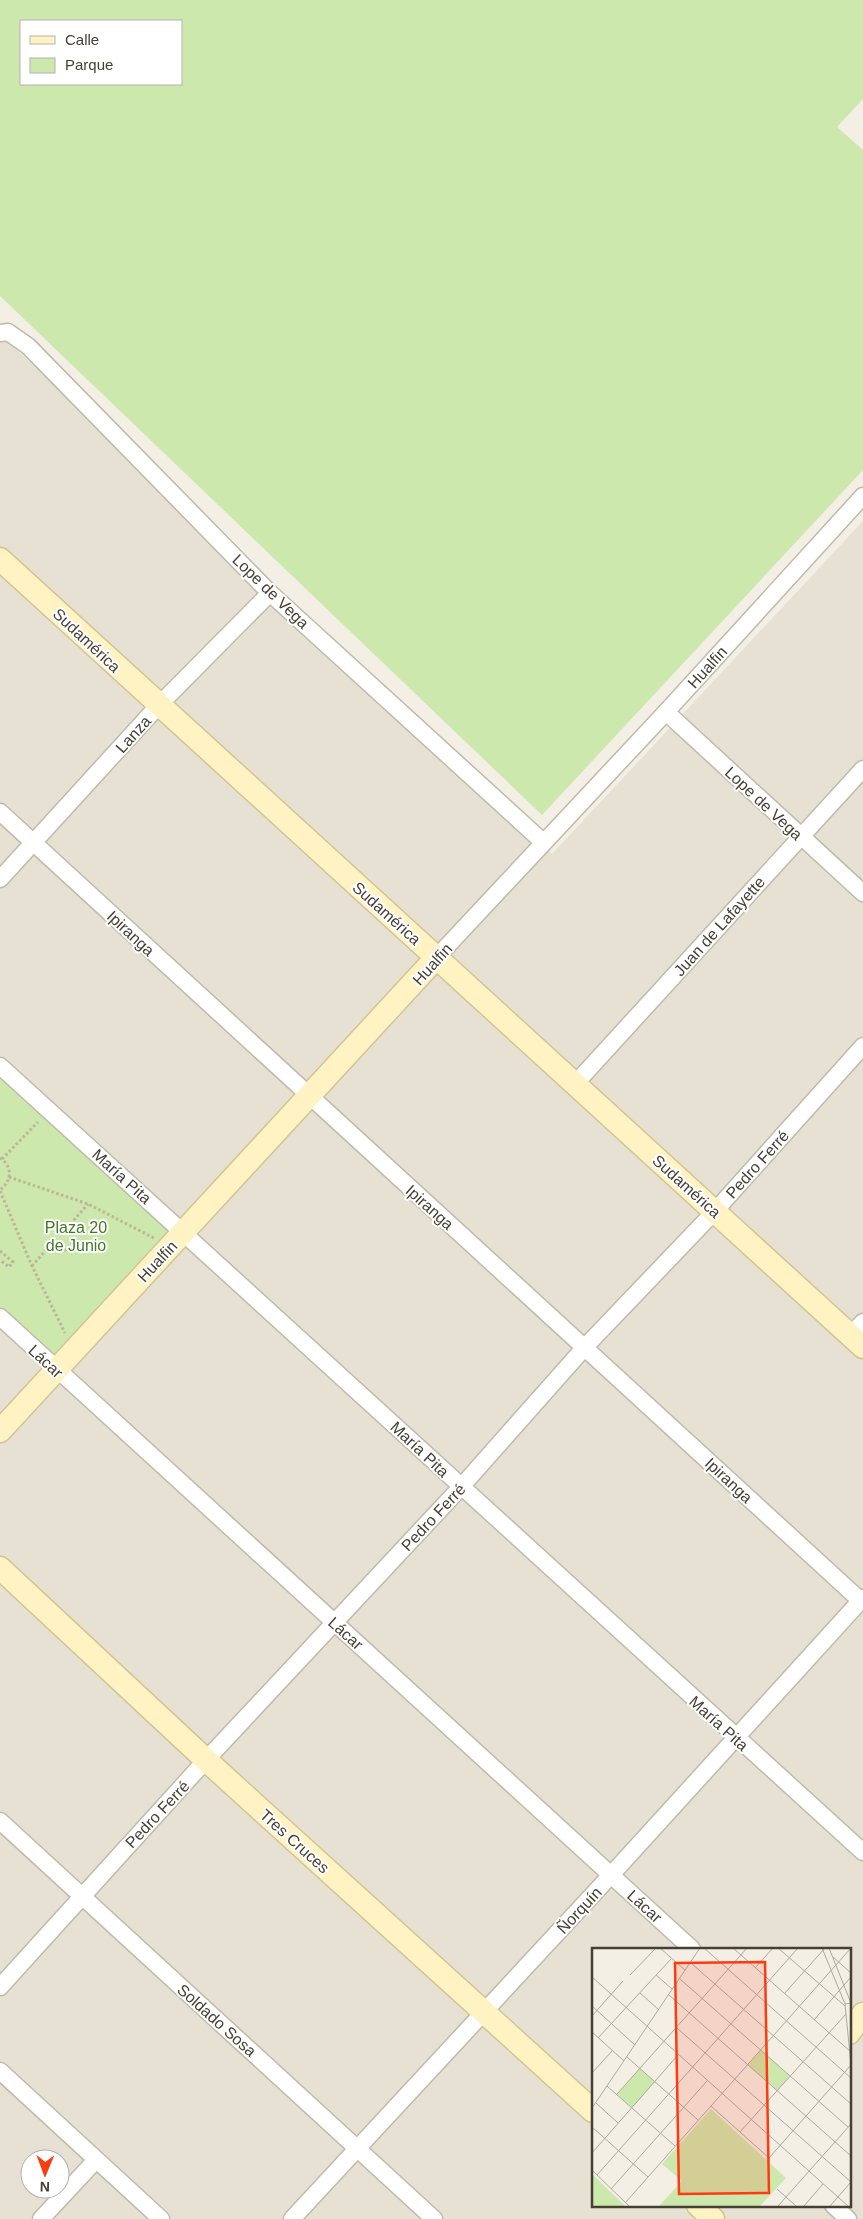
<svg xmlns="http://www.w3.org/2000/svg" width="863" height="2219" font-family="Arial,sans-serif">
<style>
.residential{fill:#e7e1d3;fill-rule:evenodd}
.green{fill:#cce8ad;fill-rule:evenodd}
.lines{fill:none;stroke-linecap:round;stroke-linejoin:round}
.street-casing{stroke:#c1baaa;stroke-width:19}
.secondary-casing{stroke:#d4c494;stroke-width:25}
.path{stroke:#c0b398;stroke-width:3;stroke-dasharray:2.5 2.5;stroke-linecap:butt}
.street{stroke:#fff;stroke-width:16}
.secondary{stroke:#fff2c3;stroke-width:22}
.labels{text-anchor:middle;stroke-width:4;stroke-linejoin:round;paint-order:stroke}
.street-label{font-size:16px;fill:#453f34;stroke:#fff}
.park-label{font-size:16px;fill:#447827;stroke:#fff}
.inset-road{fill:none;stroke:#ada99e;stroke-width:1}
.view{fill:#fe3a11;fill-opacity:0.15;stroke:#fe3a11;stroke-width:2.5}
.inset-edge{fill:none;stroke:#453f34;stroke-width:2.5}
</style>
<rect width="100%" height="100%" fill="#f3efe5"/>
<path class="residential" d="M0 334 552 854 863 521V2219H0ZM593 1949H849V2205H593ZM30 2159H60V2189H30Z"/>
<g class="green">
<path d="M0 0H863V99L837 127 863 150V470L542 815 0 296ZM21 21H181V84H21Z"/>
<path d="M0 1066 184 1231 56 1370 0 1317Z"/>
</g>
<g class="lines">
<defs>
<g id="street">
<path d="M0 333 8 332 28 346 270 593 543 842"/>
<path d="M666 712 863 893"/>
<path d="M0 812 861 1601"/>
<path d="M0 879 158 706 270 593"/>
<path d="M436 958 666 712 863 496"/>
<path d="M0 1066 863 1852"/>
<path d="M575 1084 863 769"/>
<path d="M0 1317 692 1949"/>
<path d="M850 1336 863 1322"/>
<path d="M0 1821 434 2219"/>
<path d="M0 1987 206 1760 461 1487 585 1347 715 1211 863 1046"/>
<path d="M0 2071 161 2219"/>
<path d="M833 2205 848 2219"/>
<path d="M41 2219 96 2160"/>
<path d="M292 2219 611 1875 863 1598"/>
</g>
<g id="secondary">
<path d="M0 559 863 1347"/>
<path d="M0 1431 436 958"/>
<path d="M0 1568 206 1760 593 2111"/>
<path d="M849 2033 863 2014"/>
<path d="M698 2205 713 2219"/>
</g>
</defs>
<use href="#street" class="street-casing"/>
<use href="#secondary" class="secondary-casing"/>
<g class="path">
<path d="M0 1158C13 1166 12 1181 0 1190"/>
<path d="M2 1159 38 1122"/>
<path d="M9 1177 88 1204 154 1238"/>
<path d="M0 1191 32 1266 65 1333"/>
<path d="M0 1251 13 1262 9 1267 0 1260"/>
<path d="M32 1266 47 1249C67 1258 81 1240 73 1221L88 1204"/>
</g>
<use href="#street" class="street"/>
<use href="#secondary" class="secondary"/>
</g>
<g class="labels">
<g class="street-label">
<text transform="translate(271 591) rotate(44)" y="6">Lope de Vega</text>
<text transform="translate(87 640) rotate(43)" y="6">Sudamérica</text>
<text transform="translate(707 667) rotate(-48)" y="6">Hualfin</text>
<text transform="translate(133 734) rotate(-48)" y="6">Lanza</text>
<text transform="translate(764 803) rotate(43)" y="6">Lope de Vega</text>
<text transform="translate(387 913) rotate(42)" y="6">Sudamérica</text>
<text transform="translate(719 926) rotate(-48)" y="6">Juan de Lafayette</text>
<text transform="translate(131 933) rotate(43)" y="6">Ipiranga</text>
<text transform="translate(432 964) rotate(-48)" y="6">Hualfin</text>
<text transform="translate(757 1164) rotate(-48)" y="6">Pedro Ferré</text>
<text transform="translate(122 1176) rotate(42)" y="6">María Pita</text>
<text transform="translate(687 1186) rotate(42)" y="6">Sudamérica</text>
<text transform="translate(430 1207) rotate(42)" y="6">Ipiranga</text>
<text transform="translate(157 1261) rotate(-47)" y="6">Hualfin</text>
<text transform="translate(46 1361) rotate(43)" y="6">Lácar</text>
<text transform="translate(420 1449) rotate(43)" y="6">María Pita</text>
<text transform="translate(729 1480) rotate(43)" y="6">Ipiranga</text>
<text transform="translate(433 1517) rotate(-47)" y="6">Pedro Ferré</text>
<text transform="translate(346 1633) rotate(42)" y="6">Lácar</text>
<text transform="translate(719 1723) rotate(42)" y="6">María Pita</text>
<text transform="translate(157 1814) rotate(-47)" y="6">Pedro Ferré</text>
<text transform="translate(295 1841) rotate(42)" y="6">Tres Cruces</text>
<text transform="translate(645 1906) rotate(42)" y="6">Lácar</text>
<text transform="translate(579 1910) rotate(-47)" y="6">Ñorquín</text>
<text transform="translate(217 2020) rotate(42)" y="6">Soldado Sosa</text>
</g>
<g class="park-label">
<text x="76" y="1233">Plaza 20<tspan x="76" dy="18">de Junio</tspan></text>
</g>
</g>
<g transform="translate(592 1948)">
<rect width="259" height="259" fill="#f3efe5"/>
<path d="M169 102 198 128 185 143 156 117ZM48 120 63 134 40 160 25 146ZM119 161 194 230 168 258H67L90 233 70 216ZM0 226 33 258H0Z" fill="#cce8ad"/>
<path class="inset-road" d="M68 0 93 22M112 0 259 130M141 0 259 104M186 0 253 58M230 0 253 56 259 117M237 0 259 55 253 56M241 9 259 25M99 15 259 156M163 20 181 0M38 27 64 0M64 27 80 41M0 29 256 258M88 31 256 179M48 45 67 62M192 46 233 0M77 47 259 208M0 58 43 97M0 68 31 33M222 72 259 29M85 80 259 234M0 84 32 113M6 90 79 11M35 109 106 172M0 125 20 103M15 138 83 198M25 146 155 0M4 155 26 175M119 158 177 210 259 117M0 160 108 0M0 179 56 229M148 184 254 66M0 205 86 107M0 222 37 258M5 227 206 0M19 241 115 133M185 241 204 258M33 255 259 0M186 258 259 176M212 258 231 236M238 258 259 234"/>
<path class="view" d="M173 14 177 245 87 246 83 15Z"/>
<rect width="259" height="259" class="inset-edge"/>
</g>
<rect x="20" y="20" width="162" height="65" fill="#ffffff" stroke="#b5b2ae"/>
<rect x="30" y="36" width="25" height="8" fill="#fff2c3" stroke="#b5b2ae"/>
<text x="65" y="45" font-size="15" fill="#453f34">Calle</text>
<rect x="30" y="58" width="25" height="15" fill="#cce8ad" stroke="#b5b2ae"/>
<text x="65" y="70" font-size="15" fill="#453f34">Parque</text>
<g transform="translate(45 2174) rotate(181)"><circle r="24" fill="#ffffff" stroke="#b5b2ae"/>
<path d="M0-4L9 19L0 12L-9 19Z" fill="#fe3a11"/>
<text y="-8" font-size="14" font-weight="bold" text-anchor="middle" fill="#453f34">N</text>
</g>
</svg>
